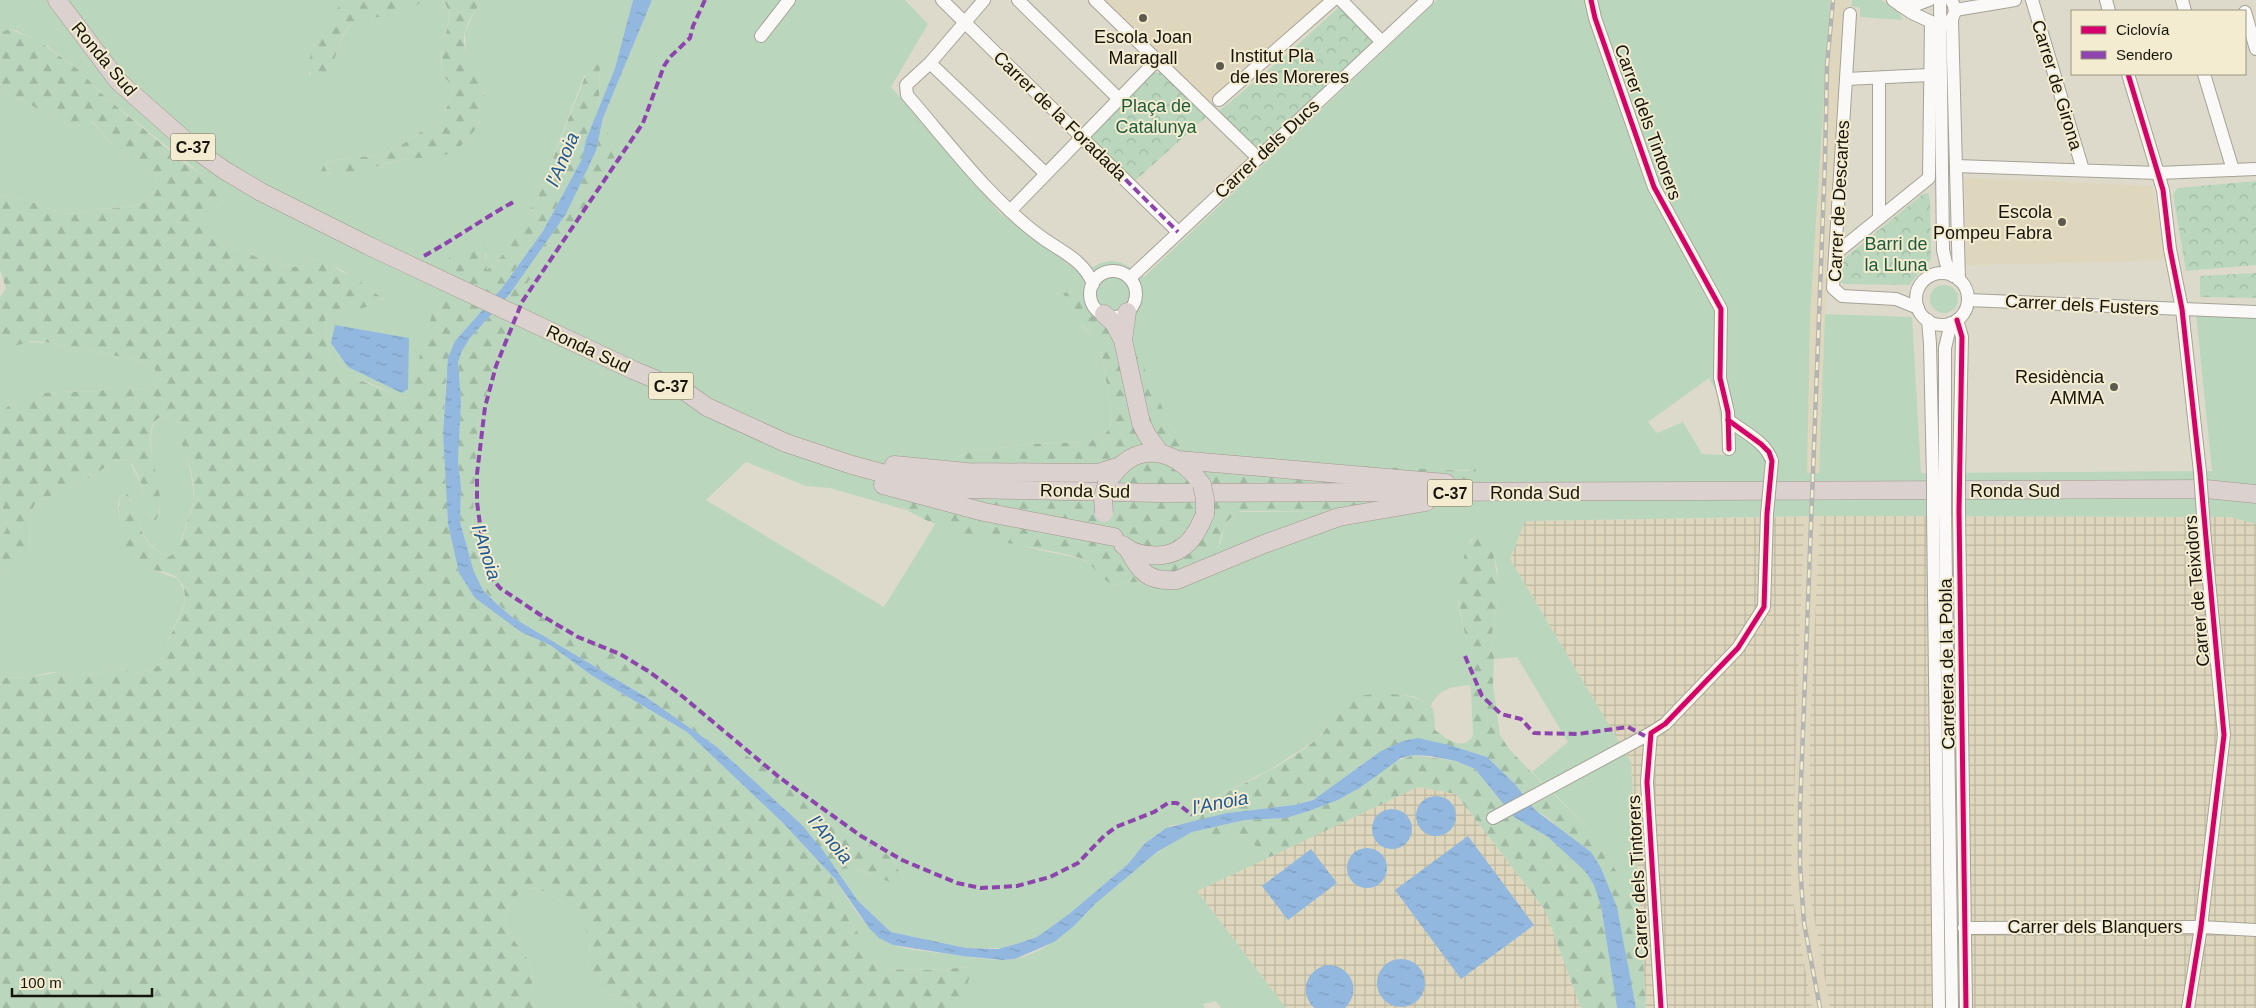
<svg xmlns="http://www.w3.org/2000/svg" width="2256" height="1008" font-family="Helvetica,sans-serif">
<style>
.built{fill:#ded7bd}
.industrial{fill:url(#industrial-grid)}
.green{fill:#bad7be;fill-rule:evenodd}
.forest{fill:url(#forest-firs)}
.park{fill:url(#park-crowns)}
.water{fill:url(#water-ripples)}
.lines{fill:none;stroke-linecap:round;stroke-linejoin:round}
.minor-casing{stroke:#a5a296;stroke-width:14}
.highway-casing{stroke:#a3968d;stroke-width:19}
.minor{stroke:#faf9f7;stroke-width:12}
.highway{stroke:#dbd1ce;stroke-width:18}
.rail-casing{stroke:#b4b4b0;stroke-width:4.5}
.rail{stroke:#f3ecd0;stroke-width:2.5;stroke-dasharray:8;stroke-linecap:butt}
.minor-bridge-casing{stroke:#a5a296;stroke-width:14;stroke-linecap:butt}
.highway-bridge-casing{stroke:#a3968d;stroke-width:19;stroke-linecap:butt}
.minor-bridge{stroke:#faf9f7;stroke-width:12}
.highway-bridge{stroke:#dbd1ce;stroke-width:18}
.quiet{stroke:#8e44ad;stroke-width:4;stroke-dasharray:8 4;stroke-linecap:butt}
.cycleway-casing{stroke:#f3ecd0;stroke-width:8}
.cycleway{stroke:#d6006c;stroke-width:5}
.poi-dot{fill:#5d5a4e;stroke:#f3ecd0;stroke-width:2}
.labels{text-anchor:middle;stroke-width:4;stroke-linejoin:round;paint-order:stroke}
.shield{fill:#f3ecd0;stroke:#595646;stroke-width:1}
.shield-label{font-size:16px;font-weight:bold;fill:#17150b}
.poi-label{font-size:18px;fill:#17150b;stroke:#f3ecd0;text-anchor:end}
.street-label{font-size:18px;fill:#17150b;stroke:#f3ecd0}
.park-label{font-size:18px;fill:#1e5c3c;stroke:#f3ecd0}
.water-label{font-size:19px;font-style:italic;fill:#1f5992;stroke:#f3ecd0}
</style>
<defs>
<pattern id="industrial-grid" width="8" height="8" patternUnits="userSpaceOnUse" patternTransform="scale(1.25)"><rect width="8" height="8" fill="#ded7bd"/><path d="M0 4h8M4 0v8" fill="none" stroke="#beb8a1"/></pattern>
<pattern id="forest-firs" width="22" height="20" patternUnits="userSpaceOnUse" patternTransform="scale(1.25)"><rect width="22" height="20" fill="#bad7be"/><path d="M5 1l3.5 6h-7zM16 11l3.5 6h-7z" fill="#9fb8a2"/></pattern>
<pattern id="park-crowns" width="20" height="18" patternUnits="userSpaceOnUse" patternTransform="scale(1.25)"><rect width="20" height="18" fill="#bad7be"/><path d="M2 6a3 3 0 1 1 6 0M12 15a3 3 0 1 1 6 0" fill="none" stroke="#9fb8a2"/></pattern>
<pattern id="water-ripples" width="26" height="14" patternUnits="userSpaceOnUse" patternTransform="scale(1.25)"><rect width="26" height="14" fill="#92b8df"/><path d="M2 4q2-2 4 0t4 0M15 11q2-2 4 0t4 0" fill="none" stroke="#7d9dbe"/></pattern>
</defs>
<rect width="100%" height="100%" fill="#dedacb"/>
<g class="built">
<path d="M1105 0H1323L1333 10 1224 105 1215 97 1207 103 1143 36Z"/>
<path d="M1830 0H1849L1825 314 1819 473H1807L1810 317Z"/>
<path d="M1965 178 2152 186 2165 259 2116 262 1966 265Z"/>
<path d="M1820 516 1810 728 1809 887 1830 1008H1812L1791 887 1804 517Z"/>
</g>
<g class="industrial">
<path d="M1820 516 2230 517 2256 524V1008H1830L1809 887 1810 728Z"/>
<path d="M1804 517 1791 887 1812 1008H1646L1631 762 1510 559 1525 521Z"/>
<path d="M1418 787 1456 794 1545 910 1581 1008H1286L1197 891Z"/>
</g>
<g class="green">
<path d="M0 0H344L313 46 309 75 329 74 340 42 346 31 354 22 360 19 396 14 426 0H443C456 17 442 40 441 58 441 64 442 68 441 74L451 84 454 90 443 117 400 146 380 155 337 160 324 165 328 174 354 172 404 159 448 153 465 142 480 121 485 93 478 73 466 56 465 32 474 13 483 0H633L615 68 599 109 600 61 584 76 538 197 502 256 486 271V253L434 312 414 375V396L402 398 372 384 331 369 325 319 385 300C363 284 342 267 317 259 308 264 301 267 291 267 277 267 215 241 203 232V219C213 212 219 203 230 197L103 95 79 70 46 45 17 31 9 29 0 33Z"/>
<path d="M652 0H905L928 24 891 87 1000 213 1082 274C1107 256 1120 257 1144 277L1437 0H1830L1810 317 1807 473H1819L1825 314 1912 317 1921 473 2212 471 2196 314 2256 317V524L2230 517 1820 516 1525 521 1510 559 1631 762 1640 908 1588 827 1532 772 1568 742 1517 657 1494 659 1492 635 1498 599V582L1497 567 1489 537 1471 539 1458 582V603L1466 639V653L1470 685C1452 687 1439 688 1431 706 1424 702 1418 697 1410 696 1394 693 1362 693 1348 701L1317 739 1301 750 1269 770 1194 808 1184 819 1188 824 1172 825 1160 832 1144 844 1128 864 1069 914 1037 937 1003 948H966L891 932 858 901 838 872 843 868 851 867 898 884 904 879 891 858 885 853 833 825 763 766 698 724 655 686 610 651 527 610 506 596 491 580 482 566 475 551 472 529 478 426 496 357 522 290 589 201 616 154 603 118ZM1073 291 1077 292 1091 315 1104 324 1138 356 1170 424 1182 441 1203 456 1290 469 1476 470 1346 512H1237L1225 524 1220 544 1145 583 1134 582 1113 585 1092 565 1079 558 1039 550 936 523 884 607 706 500 746 462 806 486 830 488 906 510 897 503 949 461 972 451 1032 444 1085 442 1100 438 1108 431 1112 420 1111 409 1102 356 1093 336 1082 326 1063 293ZM1709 378 1717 393 1725 455 1702 454 1683 422 1657 433 1648 422Z"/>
<path d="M1852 0H1882L1901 15 1902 20 1860 17V8L1851 6Z"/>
<path d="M0 89 69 125 77 126 91 121 112 144 154 172C170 209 121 207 100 209 87 211 76 215 62 213 53 212 46 206 37 204 26 199 12 197 0 195Z"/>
<circle cx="1944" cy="299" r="14"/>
<path d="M26 342 53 343 141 361 153 367 161 379 143 390C134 390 125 385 117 386 110 387 105 390 98 391 65 394 25 385 0 414V350Z"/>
<path d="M162 416C183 428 194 478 194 501L178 550 168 557C142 545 139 522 130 498L120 492 118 505 125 553 146 567 178 579C193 602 179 614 170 636 166 645 165 654 162 663L151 670 137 674 119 668 100 674 52 672 31 677 0 678V575L30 553 29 516 35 504 46 497 60 493 91 477 108 465 122 459 129 460 142 486 150 515H159C165 491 136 429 162 416Z"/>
<path d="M0 496C4 509 13 529 0 539Z"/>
<path d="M1192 832 1193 836 1239 833 1270 857 1197 891 1286 1008H1221L1216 1001 1203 1004 1205 1008H959L972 967 928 970 878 969 832 887 835 879C850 901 866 933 891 944 907 951 930 951 947 954 963 956 1000 962 1015 959 1052 950 1069 928 1095 904 1125 877 1156 850 1192 832Z"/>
<path d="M531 888C553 890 584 917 589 939 591 953 585 968 593 981 602 997 625 994 638 1008H534C532 993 534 976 528 962 520 939 494 934 510 904 515 896 522 890 531 888Z"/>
</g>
<g class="forest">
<path d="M344 0H426C416 5 405 11 394 15 380 19 361 15 350 26 333 41 336 81 316 88 296 56 326 25 344 0Z"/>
<path d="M443 0H483C476 10 465 23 464 37 464 56 471 59 479 74 489 94 485 118 471 135 465 142 457 150 448 154 432 159 415 157 399 160 376 165 344 181 321 171L324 165 337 160 380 155 400 146 443 117 454 90 451 84 441 74C442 66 441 58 442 50 445 34 455 15 443 0Z"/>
<path d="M9 29 39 41 79 70 103 95 186 164 228 191 230 197C219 203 213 212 203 219V232C215 241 277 267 291 267 301 267 308 264 317 259L331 264 342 272 351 275 386 301 325 319 331 368 403 398 414 396V375L449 258C458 248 471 241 484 245L487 270 502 256 538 197 588 69 593 62 600 61 599 109 582 159 543 231 502 288 455 341 446 377 443 433 448 524 459 573 509 623 521 632 550 645 591 675 687 732 783 823 835 879 832 887 878 969 928 970 973 967 959 1008H638C625 994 602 997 593 981 585 968 591 953 589 939 584 917 553 890 531 888 522 890 515 896 510 904 494 934 520 939 528 962 534 976 532 993 534 1008H0V678L31 677 59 672 100 674 119 668 137 674 151 670 162 663C165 654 166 645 170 637 175 624 185 612 185 597 185 562 144 577 129 560 120 548 118 507 120 492H126C142 517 135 542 168 557 180 551 183 538 186 526 188 517 193 509 194 500 197 480 180 426 162 416 131 431 174 496 155 521 146 511 146 498 142 486 139 477 135 468 129 460L122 459 108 465 91 477 60 493 46 497 35 504 29 516 30 553 0 575V539L6 530 7 523 0 496V414C25 385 64 394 98 391 105 390 110 387 117 386 125 385 134 390 143 390L161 379 153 367 141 361 53 343 32 341 0 350V297L6 288 0 270V195C12 197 26 199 37 204 46 206 53 212 62 213 76 215 87 211 100 209 122 207 170 209 154 172L112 144 92 121 77 126 69 125 0 89V33Z"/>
<path d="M603 118 616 154 589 201 522 290 496 357 478 426 472 529 475 551 486 573 506 596 527 610 610 651 655 686 698 724 763 766 833 825 885 853 891 858 904 879 898 884C879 881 853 860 838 872L801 824 717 747 646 697 512 617 483 590 474 572 460 522 461 487 458 461 461 401 458 362 462 351 470 338 509 295 566 214 596 151Z"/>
<path d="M1073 291 1077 292 1091 315 1104 324 1138 355 1170 424 1182 441 1203 456 1290 469 1358 466 1468 471 1476 469V478L1468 482H1416L1385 500 1346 512 1242 511C1221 517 1222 542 1213 558L1145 583 1134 582 1113 585C1099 578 1094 562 1077 557 1023 543 942 538 897 503L898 499 925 488 945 463 972 451 1032 444 1085 442 1100 438 1108 431 1112 420 1111 409 1102 356 1093 336 1079 322 1063 293Z"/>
<path d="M1483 531 1489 537 1492 544 1498 582V599L1492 634 1494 659 1493 685 1500 735 1509 749 1546 787 1588 827 1640 908 1646 1008H1636L1617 907 1601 868 1548 818 1535 810 1515 784 1487 757 1449 745 1381 751 1314 799 1294 805 1227 813 1188 824 1184 819 1187 812 1194 808C1235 787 1281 769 1317 739 1330 728 1337 706 1352 699 1369 690 1421 692 1432 708 1436 714 1434 724 1435 730 1447 739 1462 752 1473 736L1471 692 1466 653V639L1456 589 1465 553 1476 533Z"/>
<path d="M1414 755 1456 761 1475 769 1514 817 1548 837 1582 866 1594 885 1600 901 1617 1008H1581L1545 910 1456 794 1418 787 1270 857 1239 833 1204 837 1193 836 1192 832 1245 820 1286 818 1309 811 1338 800 1394 762Z"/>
</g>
<g class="park">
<path d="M1340 6 1373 40 1372 46 1260 150 1252 147 1217 113 1292 50Z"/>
<path d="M1152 72 1161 73 1206 117 1135 181 1090 137Z"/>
<path d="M2256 181V265L2186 271 2173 194 2178 188Z"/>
<path d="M1928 193 1930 199 1931 259 1909 285 1843 284 1839 279 1840 262 1923 194Z"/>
<path d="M2256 273V298L2200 297V276Z"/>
</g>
<g class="water">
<path d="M633 0H652L603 118 596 151 566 214 509 295 470 338 462 351 458 362 461 401 458 461 461 487 460 522 474 572 483 590 495 602 512 617 646 697 717 747 801 824 822 849 858 901 891 932 966 948 998 949 1016 944 1037 937 1069 914 1128 864 1144 844 1166 828 1227 813 1294 805 1313 800 1381 751 1403 741 1418 738 1449 745 1487 757 1515 784 1535 810 1591 852 1601 868 1617 907 1636 1008H1617L1601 906 1594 885 1585 871 1548 837 1514 817 1475 769 1456 761 1430 756 1414 755 1401 758 1361 787 1338 800 1309 811 1286 818 1245 820 1192 832 1157 852 1095 904 1074 926 1054 942 1015 959 1003 960 962 956 893 945 879 938 869 928 835 879 783 823 687 732 591 675 550 645 521 632 475 598 459 573 448 524 443 433 448 358 455 341 502 288 543 231 582 159 586 140 615 68Z"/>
<path d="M335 325 409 338 408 389 402 393 348 367 331 343Z"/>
<circle cx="1436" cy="816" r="20"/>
<circle cx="1392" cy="829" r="20"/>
<path d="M1468 836 1534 925 1461 979 1395 890Z"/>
<circle cx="1367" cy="868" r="20"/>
<path d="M1311 849 1337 883 1288 920 1262 886Z"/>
<circle cx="1401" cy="983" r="24"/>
<path d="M1326 965C1350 964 1363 990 1345 1008H1314C1299 993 1305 971 1326 965Z"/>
</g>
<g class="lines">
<defs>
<g id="minor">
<path d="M942 0 1178 232"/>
<path d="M984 0 930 63 906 85 907 95C948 142 993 203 1044 239 1063 252 1084 261 1093 284"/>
<path d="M1018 0 1119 99"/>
<path d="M1095 0 1258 158"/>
<path d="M1341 0 1382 42"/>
<path d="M1591 0 1595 18 1654 187 1721 309 1720 378 1728 412 1729 449"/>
<path d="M1893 0 1912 13 1940 26C1953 23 1959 11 1951 0"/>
<path d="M1940 0 1943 250 1946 263 1953 276"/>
<path d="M2032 0 2083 170"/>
<path d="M2106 0 2109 11"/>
<path d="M2182 0 2185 11"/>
<path d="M1901 6H1913L1929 0"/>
<path d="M1955 10 2015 0"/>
<path d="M2245 12 2256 49"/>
<path d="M1850 14 1833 288 1842 296 1896 299 1918 308"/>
<path d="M1952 20 1959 280"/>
<path d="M761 36 789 0"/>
<path d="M930 63 1045 173"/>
<path d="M2128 74 2163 190 2170 249 2182 309 2200 472"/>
<path d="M2204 74 2233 170"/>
<path d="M1879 78V218"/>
<path d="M1846 79 1929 75"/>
<path d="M1219 100 1333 0"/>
<path d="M1956 166 2158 173 2256 169"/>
<path d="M1010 211 1157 60"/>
<path d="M1835 254 1929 178 1931 23"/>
<circle cx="1113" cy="294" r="23"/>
<circle cx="1942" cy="299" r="26"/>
<path d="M1130 278 1427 0"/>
<path d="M1968 300 2256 312"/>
<path d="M1928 320 1930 344 1933 478"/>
<path d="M1957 320 1962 337 1959 476"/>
<path d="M1728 420C1744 432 1766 442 1772 461"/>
<path d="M1945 477V348L1951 323"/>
<path d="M1945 511 1952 1008"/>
<path d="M1959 511 1966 1008"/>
<path d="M1933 512 1939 1008"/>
<path d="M1493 818 1651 733"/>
<path d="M1964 928 2201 927 2256 930"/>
<path d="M1661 1008 1647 782 1651 733 1665 724 1738 648 1764 607 1767 514"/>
<path d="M2188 1008 2201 927 2224 735 2204 529"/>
</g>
<g id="highway">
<path d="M57 0 118 81 196 150 224 170 261 192 369 246 633 370 686 392 707 407 786 443 852 465 908 480 965 489 1159 493 2206 489 2256 494"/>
<path d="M1104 314 1114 323 1123 340 1141 423 1147 435 1160 453"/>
<path d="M1123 340 1127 312"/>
<path d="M1178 460 1446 483"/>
<path d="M894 465 967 472 1098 473 1120 466"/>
<path d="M1113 475C1139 438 1180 451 1202 485"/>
<path d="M883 485 984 512 1114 537"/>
<path d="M1123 545C1136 557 1165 559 1180 549 1193 541 1199 528 1205 514"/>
<path d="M1128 549C1141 573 1148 582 1177 580L1264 544 1339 517 1426 502"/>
</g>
</defs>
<use href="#minor" class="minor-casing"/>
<use href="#highway" class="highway-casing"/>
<use href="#minor" class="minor"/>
<use href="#highway" class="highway"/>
<defs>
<path id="rail" d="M1820 1008 1804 923 1800 866V809L1825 161 1827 65 1833 0"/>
</defs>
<use href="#rail" class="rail-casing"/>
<use href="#rail" class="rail"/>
<defs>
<g id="minor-bridge">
<path d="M2200 472 2204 529"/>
<path d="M1959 476V511"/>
<path d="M1933 478V512"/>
<path d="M1945 511V477"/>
<path d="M1767 514 1772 461"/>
</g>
<g id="highway-bridge">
<path d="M1202 485 1205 499V514"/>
<path d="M1104 513 1103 498 1107 483"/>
</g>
</defs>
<use href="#minor-bridge" class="minor-bridge-casing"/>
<use href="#highway-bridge" class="highway-bridge-casing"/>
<use href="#minor-bridge" class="minor-bridge"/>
<use href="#highway-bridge" class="highway-bridge"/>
<g class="quiet">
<path d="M705 0 693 26 690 38 670 57 664 66 643 123 522 302 496 366 485 407 477 474V502L481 532 492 578 500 588 539 614 578 637 620 654 648 671 676 691 779 777 861 836 902 860 957 883 981 888 1017 886 1050 877 1078 863 1104 836 1116 827 1154 812 1168 803H1177L1192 815"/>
<path d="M1083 137 1178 232"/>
<path d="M424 256C455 239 484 218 515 201"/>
<path d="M1465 656 1482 696 1501 714 1521 719 1534 733 1578 734 1628 727 1645 736"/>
</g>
<defs>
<g id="cycleway">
<path d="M1591 0 1595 18 1654 187 1721 309 1720 378 1728 412 1729 449"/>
<path d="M2128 74 2163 190 2170 249 2182 309 2200 472 2224 735 2201 927 2188 1008"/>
<path d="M1957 320 1962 337 1959 511 1966 1008"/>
<path d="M1661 1008 1647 782 1651 733 1665 724 1738 648 1764 607 1767 514 1772 461 1769 452 1761 444 1728 420"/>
</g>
</defs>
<use href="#cycleway" class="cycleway-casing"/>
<use href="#cycleway" class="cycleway"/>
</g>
<g class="poi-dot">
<circle cx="1143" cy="18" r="5"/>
<circle cx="1220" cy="66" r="5"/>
<circle cx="2062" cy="222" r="5"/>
<circle cx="2114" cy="387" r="5"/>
</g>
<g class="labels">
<g class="shield">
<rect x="170.5" y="133.5" width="45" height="27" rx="4"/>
<rect x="648.5" y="372.5" width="45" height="27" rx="4"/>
<rect x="1427.5" y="479.5" width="45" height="27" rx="4"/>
</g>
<g class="shield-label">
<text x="193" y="153">C-37</text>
<text x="671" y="392">C-37</text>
<text x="1450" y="499">C-37</text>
</g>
<g class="poi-label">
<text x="1143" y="43" text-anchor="middle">Escola Joan<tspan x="1143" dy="21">Maragall</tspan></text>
<text x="1230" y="62" text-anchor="start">Institut Pla<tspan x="1230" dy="21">de les Moreres</tspan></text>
<text x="2052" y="218">Escola<tspan x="2052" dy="21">Pompeu Fabra</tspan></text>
<text x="2104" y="383">Residència<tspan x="2104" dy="21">AMMA</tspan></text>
</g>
<g class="street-label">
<text transform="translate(104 59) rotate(50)" y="6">Ronda Sud</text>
<text transform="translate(2057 85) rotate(73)" y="6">Carrer de Girona</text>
<text transform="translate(1060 116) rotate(44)" y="6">Carrer de la Foradada</text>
<text transform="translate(1648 122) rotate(70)" y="6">Carrer dels Tintorers</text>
<text transform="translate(1267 149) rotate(-43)" y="6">Carrer dels Ducs</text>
<text transform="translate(1839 201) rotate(-87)" y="6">Carrer de Descartes</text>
<text transform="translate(2082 305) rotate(3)" y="6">Carrer dels Fusters</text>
<text transform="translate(588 349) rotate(25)" y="6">Ronda Sud</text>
<text transform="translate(1085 491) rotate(1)" y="6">Ronda Sud</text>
<text x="2015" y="497">Ronda Sud</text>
<text x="1535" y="499">Ronda Sud</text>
<text transform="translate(2197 591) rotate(-95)" y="6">Carrer de Teixidors</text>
<text transform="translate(1947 664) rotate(-91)" y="6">Carretera de la Pobla</text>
<text transform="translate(1638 877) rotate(-93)" y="6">Carrer dels Tintorers</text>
<text x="2095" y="933">Carrer dels Blanquers</text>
</g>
<g class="park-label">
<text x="1156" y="112">Plaça de<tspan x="1156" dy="21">Catalunya</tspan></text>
<text x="1896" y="250">Barri de<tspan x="1896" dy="21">la Lluna</tspan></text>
</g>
<g class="water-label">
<text transform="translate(562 159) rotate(-67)" y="7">l'Anoia</text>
<text transform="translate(487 552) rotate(72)" y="7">l'Anoia</text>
<text transform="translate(1220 802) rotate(-11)" y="7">l'Anoia</text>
<text transform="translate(831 839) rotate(50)" y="7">l'Anoia</text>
</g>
</g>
<rect x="2071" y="10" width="175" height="65" fill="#f3ecd0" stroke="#9b9681"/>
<rect x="2081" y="26" width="25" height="8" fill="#d6006c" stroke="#9b9681"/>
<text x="2116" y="35" font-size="15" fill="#17150b">Ciclovía</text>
<rect x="2081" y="51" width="25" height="8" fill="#8e44ad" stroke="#9b9681"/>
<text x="2116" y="60" font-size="15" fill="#17150b">Sendero</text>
<path d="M12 988v8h140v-8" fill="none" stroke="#17150b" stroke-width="2.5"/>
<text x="20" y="988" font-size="15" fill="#17150b" stroke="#f3ecd0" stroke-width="4" paint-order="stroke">100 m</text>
</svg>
